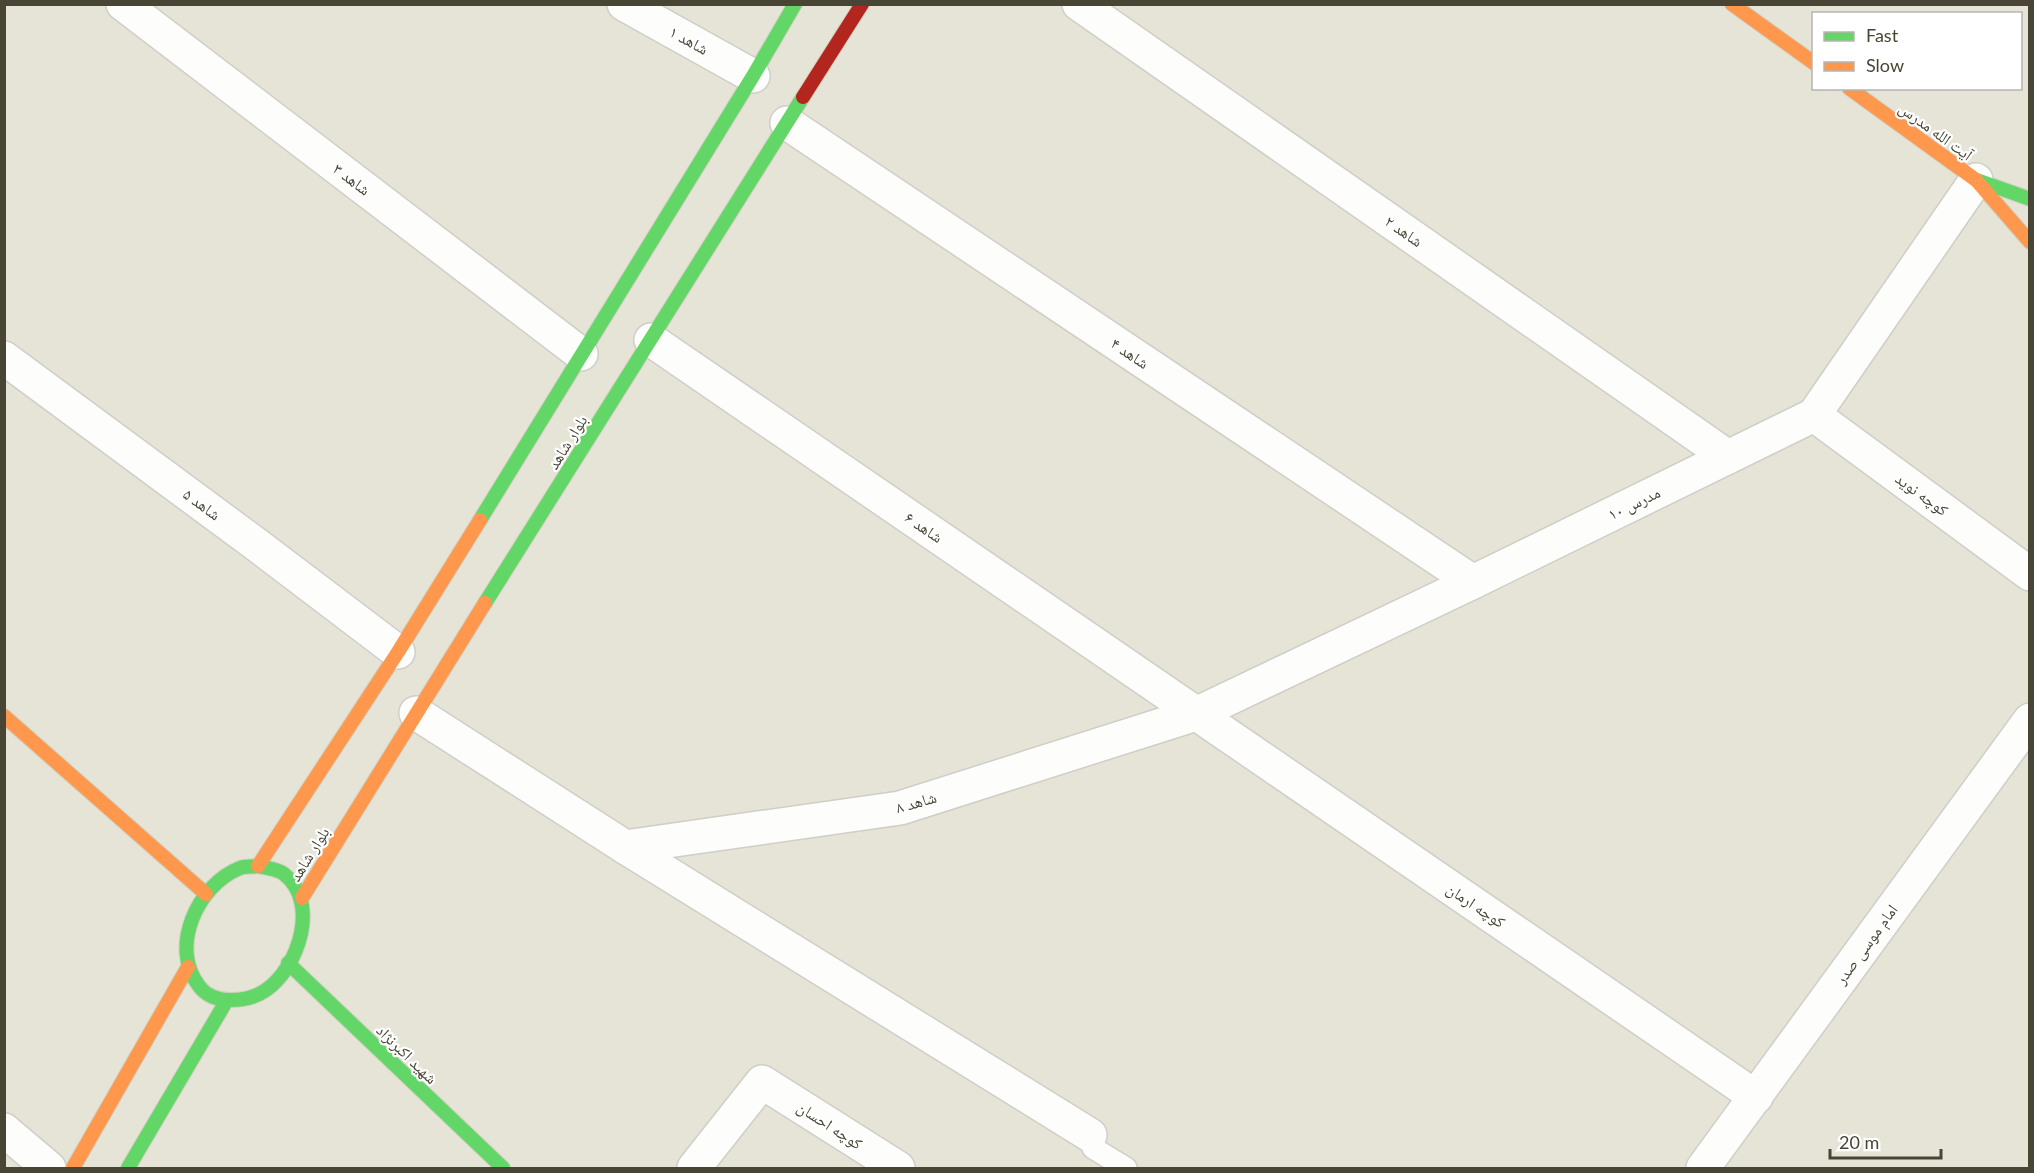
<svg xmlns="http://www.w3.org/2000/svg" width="2034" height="1173" font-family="Lato,'Noto Naskh Arabic',sans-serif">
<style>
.residential{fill:#e5e4d7;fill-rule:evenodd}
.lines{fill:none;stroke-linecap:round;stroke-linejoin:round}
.lane-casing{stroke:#cfcec7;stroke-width:24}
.street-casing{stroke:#cfcec7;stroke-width:36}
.fast-casing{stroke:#d0d0c0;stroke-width:16}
.slow-casing{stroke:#d0d0c0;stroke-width:16}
.jam-casing{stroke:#d0d0c0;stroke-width:16}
.lane{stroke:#fdfdfc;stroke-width:21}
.street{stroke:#fdfdfc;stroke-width:33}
.fast{stroke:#63d668;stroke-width:14}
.slow{stroke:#ff974d;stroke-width:14}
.jam{stroke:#b3261e;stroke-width:14}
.labels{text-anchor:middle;stroke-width:4.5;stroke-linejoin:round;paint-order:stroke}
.street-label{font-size:16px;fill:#484535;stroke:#fff}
</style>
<rect width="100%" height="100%" fill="#f0f0ea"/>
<path class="residential" d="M5 5H2029V1168H5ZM1814 14H2020V88H1814Z"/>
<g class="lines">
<defs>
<path id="lane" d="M1090 1135 1093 1148 1126 1168"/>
<g id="street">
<path d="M123 4 581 354"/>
<path d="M624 4 753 76"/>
<path d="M1079 4 1728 457"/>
<path d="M787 123 1473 582"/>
<path d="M651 340 1756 1097"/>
<path d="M4 358 257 545 398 652"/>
<path d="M1814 415 2030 574"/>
<path d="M416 713 625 847 1090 1135"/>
<path d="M625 847 900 808 1196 714 1473 582 1814 415 1976 180"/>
<path d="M4 1130 49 1168"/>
<path d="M694 1168 762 1082 898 1168"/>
<path d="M1703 1168 2030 720"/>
</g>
<g id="fast">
<path d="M1977 180 2030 199"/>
<path d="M480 520 753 76 795 4"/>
<path d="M485 603 803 97"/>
<path d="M258 866C266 868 278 869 284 874 320 902 299 967 266 990 256 997 244 1000 231 1000 219 1000 207 997 199 986 169 948 197 885 240 868 245 866 252 867 258 866Z"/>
<path d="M288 963 503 1168"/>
<path d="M128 1168 227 1000"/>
</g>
<g id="slow">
<path d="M1732 4 1814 63"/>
<path d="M1849 88 1976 180 2030 242"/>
<path d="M4 716 206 894"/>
<path d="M258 866 398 652 480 520"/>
<path d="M302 898 485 603"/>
<path d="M73 1168 188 967"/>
</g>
<path id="jam" d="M803 97 862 4"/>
</defs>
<use href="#lane" class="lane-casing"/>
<use href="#street" class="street-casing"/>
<use href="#fast" class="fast-casing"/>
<use href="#slow" class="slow-casing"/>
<use href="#jam" class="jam-casing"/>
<use href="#lane" class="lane"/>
<use href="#street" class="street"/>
<use href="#fast" class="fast"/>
<use href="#slow" class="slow"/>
<use href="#jam" class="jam"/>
</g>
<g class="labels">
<g class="street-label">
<text transform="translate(689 40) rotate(29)" y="6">شاهد ۱</text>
<text transform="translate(1936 131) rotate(36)" y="6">آیت الله مدرس</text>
<text transform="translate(352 179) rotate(37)" y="6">شاهد ۳</text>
<text transform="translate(1404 231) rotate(35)" y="6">شاهد ۲</text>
<text transform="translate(1130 353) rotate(34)" y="6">شاهد ۴</text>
<text transform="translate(567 442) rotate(-58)" y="6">بلوار شاهد</text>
<text transform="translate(1922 494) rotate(36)" y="6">کوچه نوید</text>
<text transform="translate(1634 503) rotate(-26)" y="6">مدرس ۱۰</text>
<text transform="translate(202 504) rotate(36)" y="6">شاهد ۵</text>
<text transform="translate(924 527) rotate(34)" y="6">شاهد ۶</text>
<text transform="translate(916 802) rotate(-16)" y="6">شاهد ۸</text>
<text transform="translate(309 854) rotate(-58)" y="6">بلوار شاهد</text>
<text transform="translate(1476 905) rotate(34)" y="6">کوچه ارمان</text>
<text transform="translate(1866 944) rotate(-54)" y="6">امام موسی صدر</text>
<text transform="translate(407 1054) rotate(44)" y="6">شهید اکبرنژاد</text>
<text transform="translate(830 1125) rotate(33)" y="6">کوچه احسان</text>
</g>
</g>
<rect width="2034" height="1173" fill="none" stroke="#484535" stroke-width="12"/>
<rect x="1812" y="12" width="210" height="78" fill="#ffffff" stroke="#b6b5ae" stroke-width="1.5"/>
<rect x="1824" y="32" width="30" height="9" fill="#63d668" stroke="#b6b5ae" stroke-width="1.5"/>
<text x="1866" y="42" font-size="18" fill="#484535">Fast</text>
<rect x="1824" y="62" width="30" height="9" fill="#ff974d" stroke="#b6b5ae" stroke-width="1.5"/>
<text x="1866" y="72" font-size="18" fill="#484535">Slow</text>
<path d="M1830 1149v9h111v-9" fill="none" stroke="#484535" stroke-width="3"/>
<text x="1839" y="1149" font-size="18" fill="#484535" stroke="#ffffff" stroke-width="4.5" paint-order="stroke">20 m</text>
</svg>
